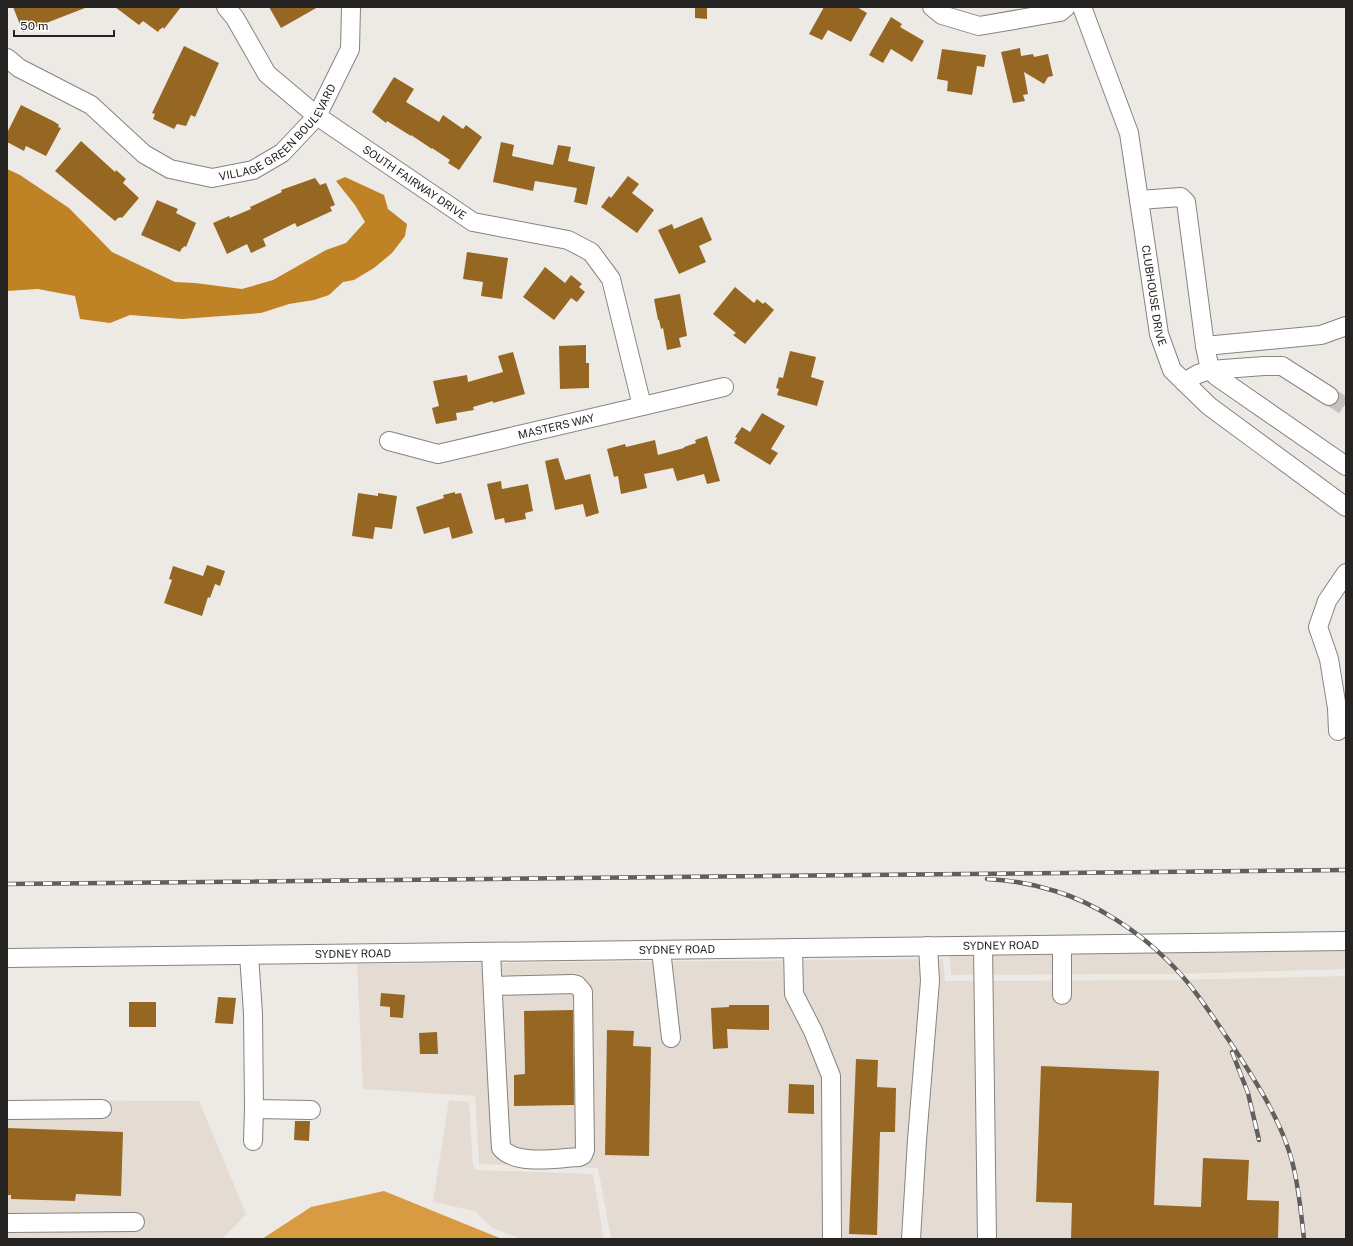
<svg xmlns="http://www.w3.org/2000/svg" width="1353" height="1246" font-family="'Public Sans',sans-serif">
<rect width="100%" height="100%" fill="#edeae6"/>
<!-- built -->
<g fill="#e4dcd2">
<polygon points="1346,949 1346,969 1174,974 951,975 950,958 947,954"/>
<polygon points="943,959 945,981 1173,980 1346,976 1346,1239 611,1239 598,1168 479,1164 475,1096 363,1089 357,964"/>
<polygon points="7,1100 199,1101 246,1214 222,1239 7,1239"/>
<polygon points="449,1100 469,1102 473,1165 476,1170 593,1174 604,1239 520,1239 491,1227 475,1211 433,1202"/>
</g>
<!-- forest -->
<polygon fill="#d99b42" points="384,1191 502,1239 262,1239 311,1207"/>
<!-- water -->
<polygon fill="#bf8224" points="7,169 20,175 69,208 112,252 175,282 195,283 242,289 273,280 326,250 346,243 365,222 355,205 336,181 345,177 384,195 388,209 407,224 405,236 392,253 374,268 354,280 343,282 329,295 314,300 289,304 261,313 182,319 130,315 110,323 80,319 75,296 38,289 7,291"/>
<!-- building -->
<g fill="#956722">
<polygon points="13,7 85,7 85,8 23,32"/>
<polygon points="115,7 181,7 164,29 163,27 161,29 160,29 158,32 143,21 139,25"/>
<polygon points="269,7 318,7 281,28"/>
<polygon points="695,7 707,7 707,19 695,18"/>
<polygon points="824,7 857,7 867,13 851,42 828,30 822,40 809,34"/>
<polygon points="891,17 902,24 900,27 924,41 912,62 891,49 883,63 869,55"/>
<polygon points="184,46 219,63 195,117 191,115 186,126 177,124 174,129 153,119 155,114 152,113"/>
<polygon points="1020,48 1021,56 1033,54 1034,57 1048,54 1053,76 1048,77 1044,84 1024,72 1028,94 1023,95 1025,101 1013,103 1001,52"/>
<polygon points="942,49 986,55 984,67 977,66 972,95 947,91 948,81 937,79"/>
<polygon points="394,77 414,89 406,102 439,122 443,115 463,129 466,125 482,137 459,170 448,163 450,160 432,148 432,149 411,135 411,136 387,121 386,123 372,112"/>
<polygon points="21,105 55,122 59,125 58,127 61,128 46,156 26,146 24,151 7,142 7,133"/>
<polygon points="81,141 115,172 116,170 126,179 123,183 139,198 122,218 120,217 119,218 118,218 115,221 55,171"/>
<polygon points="501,142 514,145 512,156 553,165 558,145 571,147 568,161 595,167 587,205 574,202 577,188 535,181 533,191 493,182"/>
<polygon points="628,176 639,184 632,193 654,210 637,233 601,207 609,196 611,198"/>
<polygon points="315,178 320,185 326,183 335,205 330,207 332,211 297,227 295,223 263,239 266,246 251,253 247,244 227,254 213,223 229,216 230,218 232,217 251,209 250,207 282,192 281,190"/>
<polygon points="157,200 178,209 176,213 196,223 186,247 184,246 183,248 182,248 180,252 141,235"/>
<polygon points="702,217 712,240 699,246 706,262 679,274 658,230 672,224 674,229"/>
<polygon points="467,252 508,258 502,299 481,296 483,282 463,279"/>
<polygon points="545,267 565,283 571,275 582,284 579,287 585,292 577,302 571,298 554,320 523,297"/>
<polygon points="735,287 754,303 757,299 763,304 765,302 774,310 745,344 733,335 736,333 713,314"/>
<polygon points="680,294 687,336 679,338 681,347 667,350 663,328 661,329 659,320 658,320 654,299"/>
<polygon points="586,345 586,363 589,363 589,388 560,389 559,346"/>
<polygon points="790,351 816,357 811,377 824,381 817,406 777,395 779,389 776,388 779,377 783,378"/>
<polygon points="513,352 525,394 493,403 493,401 473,407 474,410 456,413 457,420 436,424 432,408 439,406 433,381 467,375 468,382 503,372 498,356"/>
<polygon points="762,413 785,426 771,449 778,453 770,465 734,443 737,438 735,437 742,427 750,432"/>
<polygon points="707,436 720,481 707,484 704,474 677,481 673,468 644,474 647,488 621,494 618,476 614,477 607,449 625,444 626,447 655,440 658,455 684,448 684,447 696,443 695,440"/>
<polygon points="558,458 565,480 590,474 599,513 586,517 583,504 555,510 545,461"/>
<polygon points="501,481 502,489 528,484 533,511 525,513 526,519 505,523 504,518 495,520 487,484"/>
<polygon points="455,492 455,494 461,493 473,533 452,539 449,527 424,534 416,507 444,498 443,495"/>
<polygon points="358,493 378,496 378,493 397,496 392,529 375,527 373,539 352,536"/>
<polygon points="207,565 225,571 220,586 215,584 210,598 208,597 202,616 164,603 172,580 169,579 173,566 203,576"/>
<polygon points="381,993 405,995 403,1018 390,1017 390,1007 380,1006"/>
<polygon points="218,997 236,998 233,1024 215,1023"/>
<rect x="129" y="1002" width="27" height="25"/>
<polygon points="729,1005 769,1005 769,1030 727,1029 728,1048 713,1049 711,1008 729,1007"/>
<polygon points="573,1010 574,1105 514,1106 514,1075 525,1074 524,1011"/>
<polygon points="607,1030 634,1031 633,1046 651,1047 649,1156 605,1155"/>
<polygon points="437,1032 438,1054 420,1054 419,1033"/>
<polygon points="856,1059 878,1060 877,1087 896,1088 895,1132 880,1132 877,1235 849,1234"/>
<polygon points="1041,1066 1159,1071 1154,1205 1201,1207 1203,1158 1249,1160 1247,1200 1279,1201 1278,1239 1071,1239 1072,1203 1036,1202"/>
<polygon points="789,1084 814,1085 814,1114 788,1113"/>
<polygon points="295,1121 310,1121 309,1141 294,1140"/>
<polygon points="7,1128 123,1132 121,1196 76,1194 75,1201 11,1199 11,1195 7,1195"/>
</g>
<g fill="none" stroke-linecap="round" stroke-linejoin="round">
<!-- minor-tunnel -->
<polyline stroke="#c5c2bf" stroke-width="18" stroke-dasharray="18 9" stroke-linecap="butt" points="1329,396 1346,407"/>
<defs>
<g id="minor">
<path id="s1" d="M226 7 235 18 267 74 317 116 473 222 568 240 591 252 611 279 642 406"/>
<polyline points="932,7 942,15 979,26 1060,12 1066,7"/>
<path id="s2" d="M1082 7 1129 133 1159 334 1172 370 1209 406 1346 507"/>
<path id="s3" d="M7 58 19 68 91 105 144 154 170 169 212 178 253 170 282 153 317 116 350 49 351 7"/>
<polyline points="1139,200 1181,197 1186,202 1205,346 1210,370 1216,376 1346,466"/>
<polyline points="1205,346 1321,335 1346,326"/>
<polyline points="1184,382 1198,374 1210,370 1264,366 1282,366 1329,396"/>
<path id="s4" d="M389 441 438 454 724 387"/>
<polyline points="1338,731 1337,708 1329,659 1318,627 1327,601 1346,573"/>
<polyline points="983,946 987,1239"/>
<polyline points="793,948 794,994 813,1031 831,1076 832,1239"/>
<polyline points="661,950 671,1038"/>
<path d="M491 952C494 1017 497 1083 501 1148 516 1166 558 1158 579 1157L583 1155 585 1150 583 992 577 985 573 984 493 986"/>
<polyline points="249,955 253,1013 254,1109 311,1110"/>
<path id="s5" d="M7 958 1346 941"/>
<polyline points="1062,995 1062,945"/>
<polyline points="7,1110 102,1109"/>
<polyline points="253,1141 254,1109"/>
<polyline points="7,1223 135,1222"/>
<polyline points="911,1239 917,1140 930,981 928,946"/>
</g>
</defs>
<!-- minor casing -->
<use href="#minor" stroke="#868380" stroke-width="20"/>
<!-- minor -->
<use href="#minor" stroke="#fff" stroke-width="18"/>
<defs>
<g id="rail">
<path d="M987 879C1009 880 1033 884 1055 891 1095 903 1138 931 1167 960 1191 983 1209 1011 1228 1039 1253 1077 1280 1117 1292 1161 1299 1187 1301 1213 1304 1239"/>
<polyline points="7,884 1346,870"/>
<polyline points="1232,1052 1248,1093 1259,1140"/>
</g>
</defs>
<!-- rail casing -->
<use href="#rail" stroke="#605f5d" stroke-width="4.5"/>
<!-- rail -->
<use href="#rail" stroke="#fff" stroke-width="3" stroke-dasharray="9" stroke-linecap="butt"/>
</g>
<g text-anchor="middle" stroke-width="3" stroke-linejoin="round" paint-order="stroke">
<!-- street labels -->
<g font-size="11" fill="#252423" stroke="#fff">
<text dy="4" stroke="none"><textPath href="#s3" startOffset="326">VILLAGE GREEN BOULEVARD</textPath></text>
<text dy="4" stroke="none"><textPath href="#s1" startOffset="262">SOUTH FAIRWAY DRIVE</textPath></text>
<text dy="4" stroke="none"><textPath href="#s2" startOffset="299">CLUBHOUSE DRIVE</textPath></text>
<text dy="4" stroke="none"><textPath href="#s4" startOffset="172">MASTERS WAY</textPath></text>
<text dy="4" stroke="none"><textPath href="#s5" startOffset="994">SYDNEY ROAD</textPath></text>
<text dy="4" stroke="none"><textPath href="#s5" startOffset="670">SYDNEY ROAD</textPath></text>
<text dy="4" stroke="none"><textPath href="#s5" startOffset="346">SYDNEY ROAD</textPath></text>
</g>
</g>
<!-- border -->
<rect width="1353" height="1246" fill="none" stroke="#252423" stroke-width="16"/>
<!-- scale -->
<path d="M14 30v6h100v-6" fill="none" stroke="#252423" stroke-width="2"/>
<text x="20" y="30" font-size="12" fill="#252423" stroke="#ffffff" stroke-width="3" paint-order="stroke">50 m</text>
</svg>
